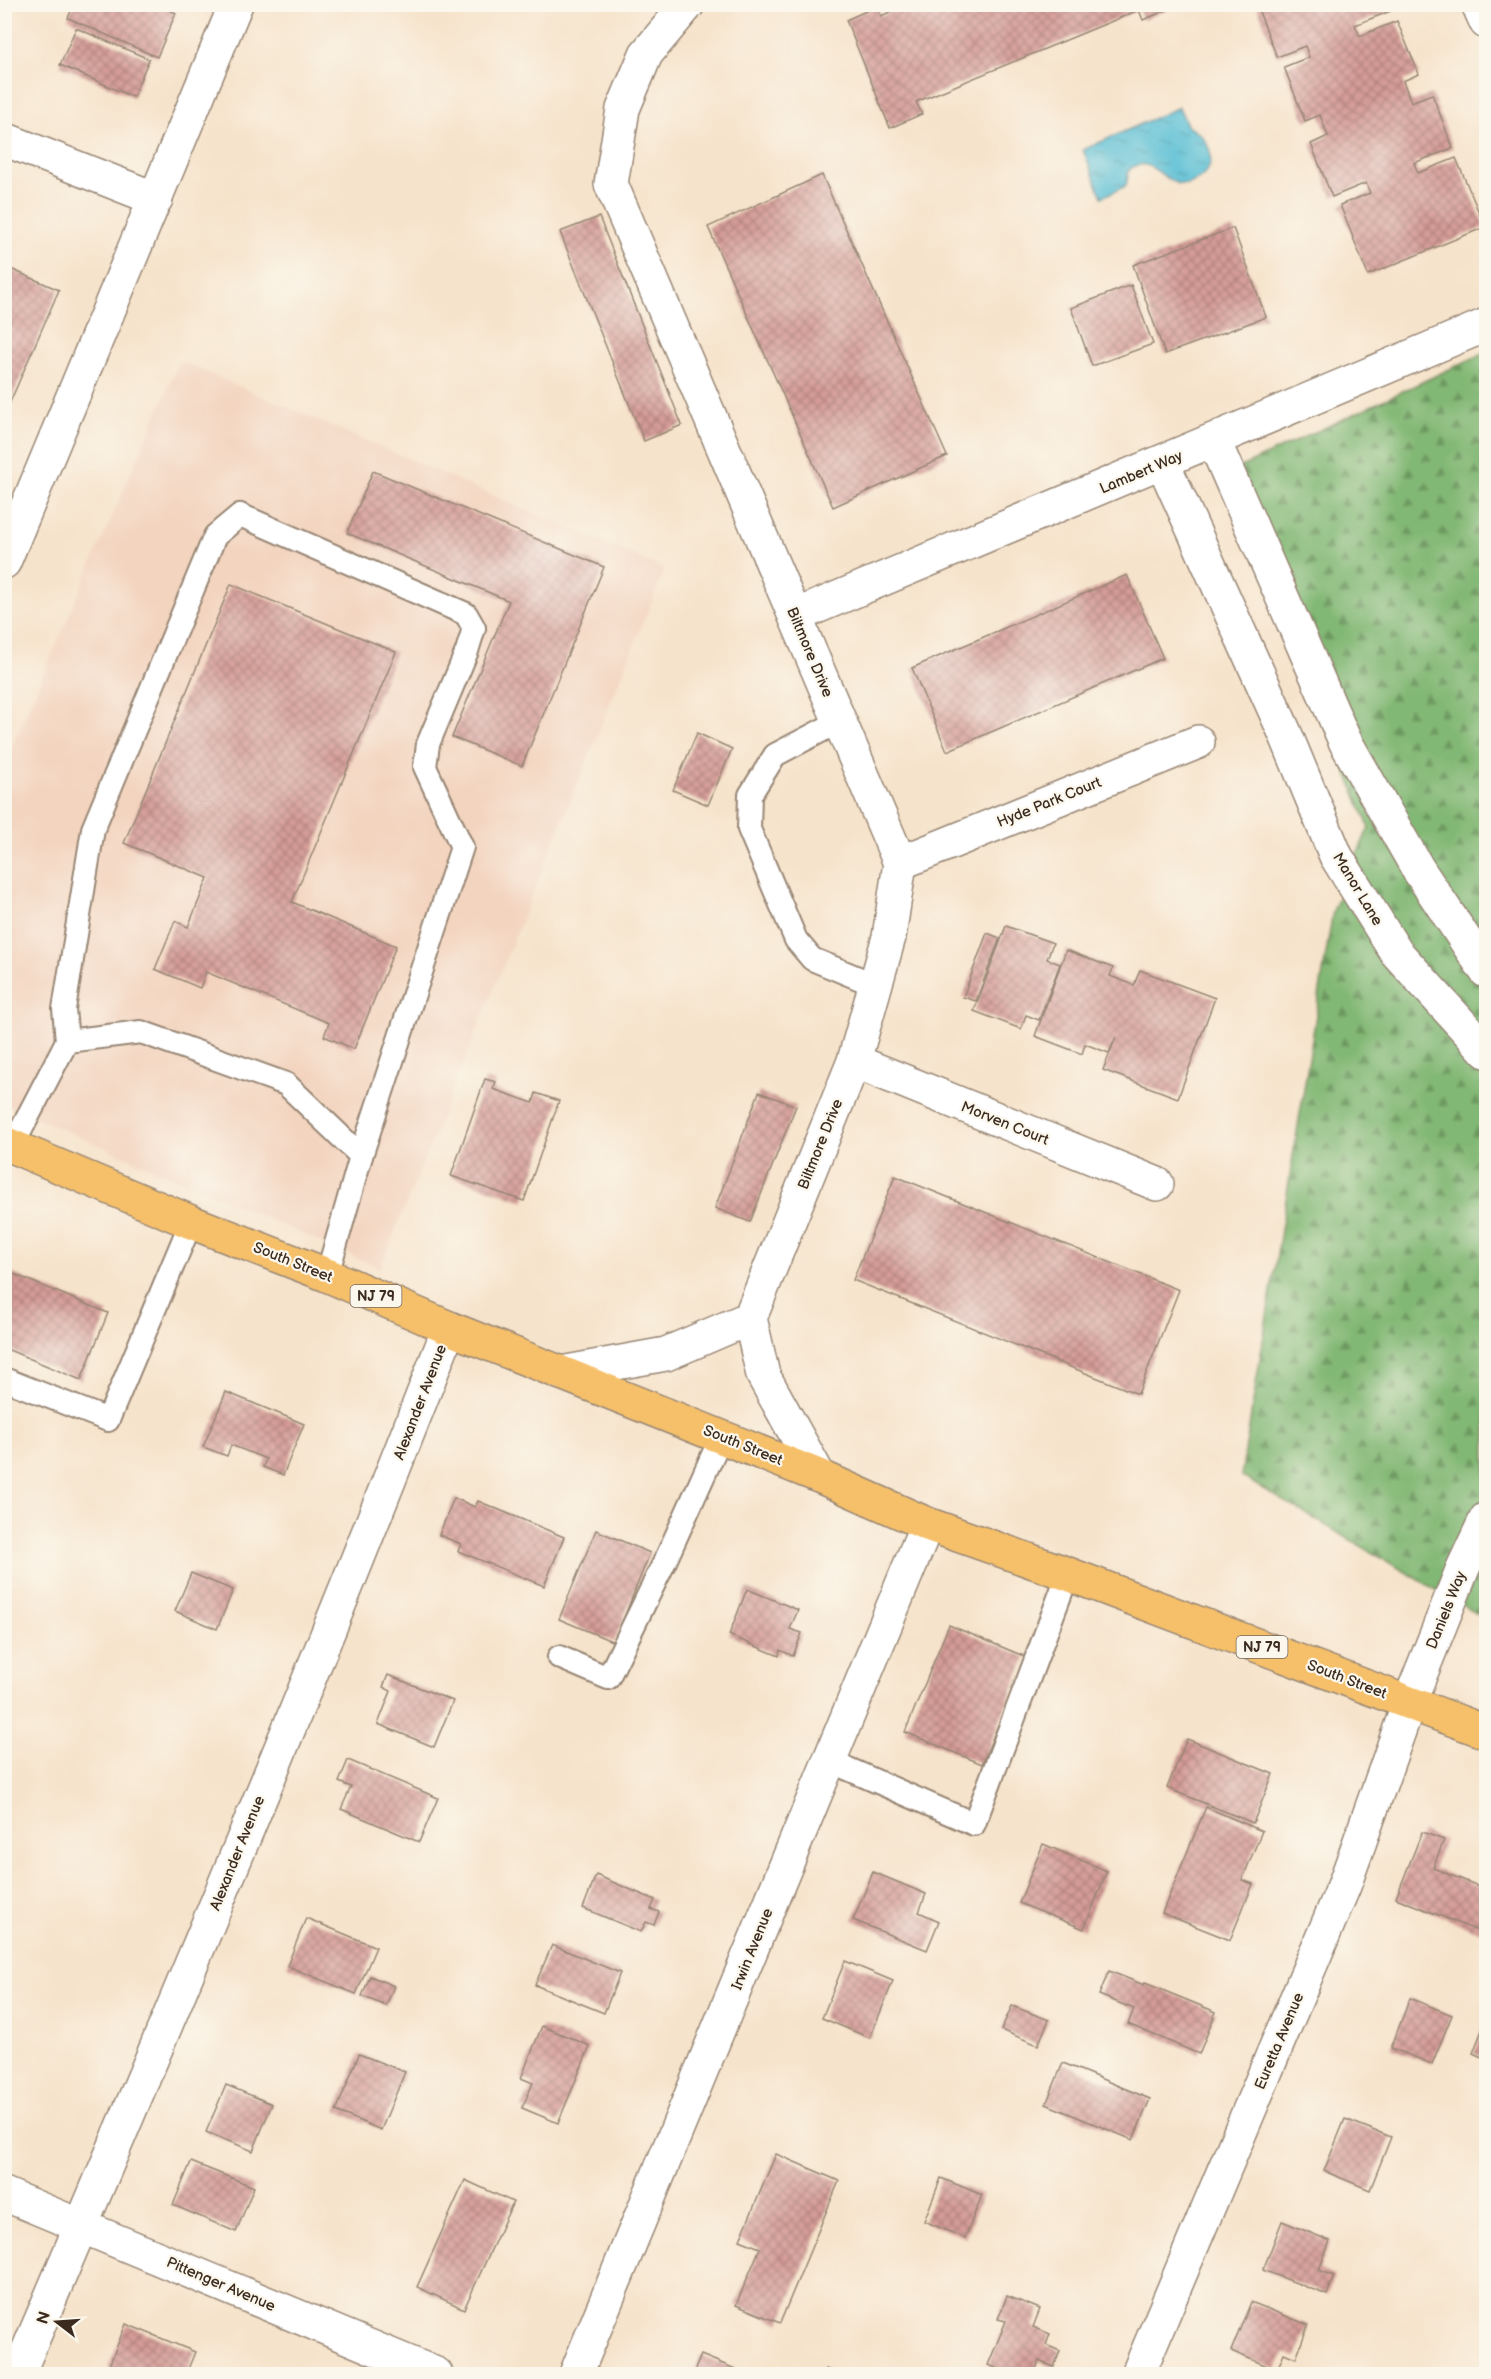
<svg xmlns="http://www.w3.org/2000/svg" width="1491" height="2379" font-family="'Balsamiq Sans',sans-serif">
<defs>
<pattern id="forest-firs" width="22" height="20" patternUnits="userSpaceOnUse" patternTransform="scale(1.5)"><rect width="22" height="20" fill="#82b874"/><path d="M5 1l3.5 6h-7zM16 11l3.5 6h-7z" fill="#6c965f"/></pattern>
<pattern id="water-ripples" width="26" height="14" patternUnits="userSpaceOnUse" patternTransform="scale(1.5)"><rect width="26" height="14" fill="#57bed4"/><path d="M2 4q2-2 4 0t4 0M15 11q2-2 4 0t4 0" fill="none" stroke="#499bab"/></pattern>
<pattern id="building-cross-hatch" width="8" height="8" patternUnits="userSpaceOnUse" patternTransform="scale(1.5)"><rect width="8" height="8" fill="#d59c97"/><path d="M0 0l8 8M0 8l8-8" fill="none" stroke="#ae7f7b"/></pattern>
</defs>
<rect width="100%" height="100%" fill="#fbf7ec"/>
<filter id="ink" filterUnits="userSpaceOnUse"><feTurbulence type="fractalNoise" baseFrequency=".0167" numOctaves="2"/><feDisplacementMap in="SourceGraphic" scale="12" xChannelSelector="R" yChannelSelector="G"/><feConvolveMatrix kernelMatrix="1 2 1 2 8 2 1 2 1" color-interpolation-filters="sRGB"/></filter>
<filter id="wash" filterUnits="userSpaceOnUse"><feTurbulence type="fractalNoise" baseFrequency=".008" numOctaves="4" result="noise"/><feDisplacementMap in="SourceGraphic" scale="24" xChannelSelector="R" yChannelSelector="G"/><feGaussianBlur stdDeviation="1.35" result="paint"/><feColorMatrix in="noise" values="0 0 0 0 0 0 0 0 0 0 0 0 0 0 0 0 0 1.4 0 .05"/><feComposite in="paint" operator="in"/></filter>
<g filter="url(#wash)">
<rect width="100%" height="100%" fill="#f6e3cb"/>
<!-- built -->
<polygon fill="#f3d4bf" points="180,361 665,569 380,1268 5,1104 5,762"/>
<!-- forest -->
<polygon fill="url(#forest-firs)" stroke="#5e7149" stroke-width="1.5" points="1486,352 1486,1619 1241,1476 1333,911 1369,827 1224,475"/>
<!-- water -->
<path fill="url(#water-ripples)" stroke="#497479" stroke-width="1.5" d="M1179 107 1188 127C1214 138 1221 172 1191 183 1165 192 1153 150 1129 170L1126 186 1102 197 1083 150Z"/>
<g id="blocks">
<!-- building -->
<g fill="url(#building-cross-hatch)">
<polygon points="74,4 166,4 165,8 176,13 157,57 68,18"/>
<polygon points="908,4 1171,4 1172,8 1143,20 1139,10 916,102 922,114 890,128 846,20 877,6 881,16"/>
<polygon points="1256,4 1391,4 1393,10 1355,25 1360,36 1397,21 1419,74 1403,81 1411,102 1432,94 1453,148 1414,163 1418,173 1456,158 1485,227 1368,275 1340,205 1370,193 1366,183 1332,197 1311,144 1328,136 1320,115 1305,121 1284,67 1309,57 1305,46 1277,57"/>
<polygon points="76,28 149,59 133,97 60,65"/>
<polygon points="822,175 947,456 833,507 708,227"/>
<polygon points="599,217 682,425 644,441 560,232"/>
<polygon points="1233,228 1266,317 1165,354 1133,265"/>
<polygon points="4,266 59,290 4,416"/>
<polygon points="1131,285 1153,344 1092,366 1071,308"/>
<polygon points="373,471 604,567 522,766 452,737 509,601 347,533"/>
<polygon points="1127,575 1163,658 947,751 912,668"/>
<polygon points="231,584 396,652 292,902 396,946 354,1049 324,1036 329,1023 206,972 200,988 155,969 175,921 188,927 208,878 124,843"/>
<polygon points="697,733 732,749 708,805 673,790"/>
<polygon points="1006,926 1053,943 1047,959 1060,964 1039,1020 1026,1015 1021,1029 974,1011"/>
<polygon points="987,933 1000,938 976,1001 963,997"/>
<polygon points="1066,950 1113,968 1110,976 1134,985 1140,970 1215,998 1178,1098 1103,1070 1116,1037 1109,1053 1085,1044 1082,1054 1035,1036"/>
<polygon points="485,1079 496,1082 493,1089 533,1103 536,1093 559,1101 524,1201 451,1176"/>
<polygon points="759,1092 796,1106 750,1222 715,1208"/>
<polygon points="895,1176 1179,1290 1138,1394 853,1280"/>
<polygon points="4,1270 108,1313 81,1380 4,1348"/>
<polygon points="226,1392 304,1424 283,1475 263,1467 266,1459 231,1445 227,1456 203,1447"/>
<polygon points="454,1498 475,1507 478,1501 564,1537 544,1586 458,1551 461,1544 439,1535"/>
<polygon points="596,1530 650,1553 614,1642 559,1619"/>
<polygon points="191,1573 233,1590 217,1629 175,1611"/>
<polygon points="747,1589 798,1610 790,1629 802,1633 793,1656 780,1650 779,1656 729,1635"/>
<polygon points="949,1625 1026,1657 982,1764 905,1732"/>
<polygon points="388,1675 453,1701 434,1747 378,1724 391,1691 383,1687"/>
<polygon points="1187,1739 1273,1774 1253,1823 1167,1788"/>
<polygon points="348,1760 438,1798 419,1842 341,1809 351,1787 339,1782"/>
<polygon points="1206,1807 1262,1831 1242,1880 1253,1884 1230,1940 1162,1913"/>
<polygon points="1422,1832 1444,1840 1433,1868 1486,1889 1486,1923 1483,1933 1396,1898"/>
<polygon points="1043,1844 1107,1871 1084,1929 1019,1903"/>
<polygon points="873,1872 926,1894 919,1912 939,1921 927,1950 853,1920"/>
<polygon points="596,1875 655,1900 651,1909 659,1912 654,1925 646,1922 641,1932 583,1908"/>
<polygon points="306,1918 376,1947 356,1994 287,1966"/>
<polygon points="552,1945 620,1973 604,2013 535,1985"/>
<polygon points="845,1961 893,1981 870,2038 822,2018"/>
<polygon points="1109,1971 1144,1985 1145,1983 1216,2012 1199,2054 1128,2024 1134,2009 1099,1995"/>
<polygon points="370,1976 394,1986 386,2006 362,1996"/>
<polygon points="1410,1998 1452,2015 1432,2064 1391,2048"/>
<polygon points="1012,2006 1049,2020 1038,2045 1001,2030"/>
<polygon points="1486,2020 1486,2059 1473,2053"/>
<polygon points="542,2026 590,2046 558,2123 522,2108 533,2083 521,2078"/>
<polygon points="359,2054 405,2072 381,2130 336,2111"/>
<polygon points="1063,2063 1150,2099 1133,2140 1046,2104"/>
<polygon points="226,2085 272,2104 253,2151 206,2132"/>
<polygon points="1345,2119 1391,2137 1370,2190 1324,2171"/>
<polygon points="776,2154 839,2181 780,2323 736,2305 760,2248 740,2240"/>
<polygon points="191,2162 254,2187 236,2232 173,2205"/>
<polygon points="941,2178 982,2195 965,2238 924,2221"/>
<polygon points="465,2180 513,2202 464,2309 417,2287"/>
<polygon points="1282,2221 1330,2241 1319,2270 1334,2276 1327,2295 1263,2270"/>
<polygon points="1007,2296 1040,2309 1033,2327 1050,2334 1046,2345 1060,2351 1054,2367 1039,2361 1034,2374 1013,2374 988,2365 1006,2321 998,2319"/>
<polygon points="1251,2302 1308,2325 1296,2358 1284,2353 1277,2370 1231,2351"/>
<polygon points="126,2324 195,2352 186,2374 125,2374 108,2368"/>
<polygon points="701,2355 723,2364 748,2374 693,2374"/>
<polygon points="826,2369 840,2374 824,2374"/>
</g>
</g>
</g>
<g filter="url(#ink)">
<use href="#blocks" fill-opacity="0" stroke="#988674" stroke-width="1.5"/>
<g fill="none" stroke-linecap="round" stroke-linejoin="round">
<defs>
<g id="service">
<polyline points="840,721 775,755 750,795 749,829 796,940 812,959 875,985"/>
<polyline points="67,1041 64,1009 93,829 215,536 240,515 466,614 474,628 467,651 428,744 425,767 462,847 361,1156"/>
<polyline points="12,1147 67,1041 141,1032 286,1084 361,1156 327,1275"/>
<polyline points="4,1379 108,1420 191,1222"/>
<polyline points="559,1657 608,1678 666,1559 721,1437"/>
<polyline points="830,1761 974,1824 1068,1574"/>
</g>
<g id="minor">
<polyline points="688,4 646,54 623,109 611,184 900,863 889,937 854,1061 750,1318 763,1375 819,1476"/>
<polyline points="1478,4 1486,22"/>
<polyline points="4,139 156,199"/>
<polyline points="1214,441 1345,741 1418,869 1486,971"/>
<polyline points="1163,463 1285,733 1336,856 1396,952 1486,1051"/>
<polyline points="4,562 236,4"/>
<polyline points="795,616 1486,325"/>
<polyline points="900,863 1198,742"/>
<polyline points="854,1061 1157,1184"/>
<polyline points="561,1373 666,1354 750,1318"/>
<polyline points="4,2194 436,2374"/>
<path d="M18 2374C166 2027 312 1680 449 1328"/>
<polyline points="576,2374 927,1524"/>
<polyline points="1138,2374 1344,1886 1409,1703 1463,1568 1486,1519"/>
</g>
<polyline id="primary" points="4,1143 191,1222 327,1275 449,1328 819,1476 927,1524 1068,1574 1486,1732"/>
</defs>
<!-- service casing -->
<use href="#service" stroke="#988674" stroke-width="26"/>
<!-- minor casing -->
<use href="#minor" stroke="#988674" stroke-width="36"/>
<!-- primary casing -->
<use href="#primary" stroke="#988674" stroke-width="36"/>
<!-- service -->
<use href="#service" stroke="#fff" stroke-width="22"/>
<!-- minor -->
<use href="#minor" stroke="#fff" stroke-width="33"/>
<!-- primary -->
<use href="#primary" stroke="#f6c06b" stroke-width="33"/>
</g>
</g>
<g text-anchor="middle" stroke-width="4.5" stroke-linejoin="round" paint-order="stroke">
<!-- shield labels -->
<g fill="#fbf7ec" stroke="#75685c" stroke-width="1.5">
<rect x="350.5" y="1285" width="51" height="22" rx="4.5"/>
<rect x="1236.5" y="1636" width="51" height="22" rx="4.5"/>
</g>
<g font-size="14" font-weight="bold" fill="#3b2a1e">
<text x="376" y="1301">NJ 79</text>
<text x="1262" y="1652">NJ 79</text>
</g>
<!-- street labels -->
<g font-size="15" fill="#3b2a1e" stroke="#fbf7ec">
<text transform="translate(1141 472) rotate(-23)" y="5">Lambert Way</text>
<text transform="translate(810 652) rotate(67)" y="5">Biltmore Drive</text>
<text transform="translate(1049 802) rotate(-22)" y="5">Hyde Park Court</text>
<text transform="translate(1358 889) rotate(59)" y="5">Manor Lane</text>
<text transform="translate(1005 1123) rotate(22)" y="5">Morven Court</text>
<text transform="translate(820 1144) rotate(-68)" y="5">Biltmore Drive</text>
<text transform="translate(293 1262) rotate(22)" y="5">South Street</text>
<text transform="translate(420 1402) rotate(-69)" y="5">Alexander Avenue</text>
<text transform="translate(743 1445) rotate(22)" y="5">South Street</text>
<text transform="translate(1446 1610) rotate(-68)" y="5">Daniels Way</text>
<text transform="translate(1347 1679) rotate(21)" y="5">South Street</text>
<text transform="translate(237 1853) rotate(-68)" y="5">Alexander Avenue</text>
<text transform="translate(752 1949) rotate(-68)" y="5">Irwin Avenue</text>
<text transform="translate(1279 2041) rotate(-67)" y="5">Euretta Avenue</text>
<text transform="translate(221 2284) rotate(23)" y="5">Pittenger Avenue</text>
</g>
</g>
<!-- margin -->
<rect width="1491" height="2379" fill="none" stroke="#fbf7ec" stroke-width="24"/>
<!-- north arrow -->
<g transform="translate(57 2322) rotate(287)" stroke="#fbf7ec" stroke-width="4.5" paint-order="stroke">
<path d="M0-4.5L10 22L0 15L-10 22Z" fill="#3b2a1e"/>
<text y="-9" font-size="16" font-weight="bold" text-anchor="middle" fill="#3b2a1e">N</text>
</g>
</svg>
